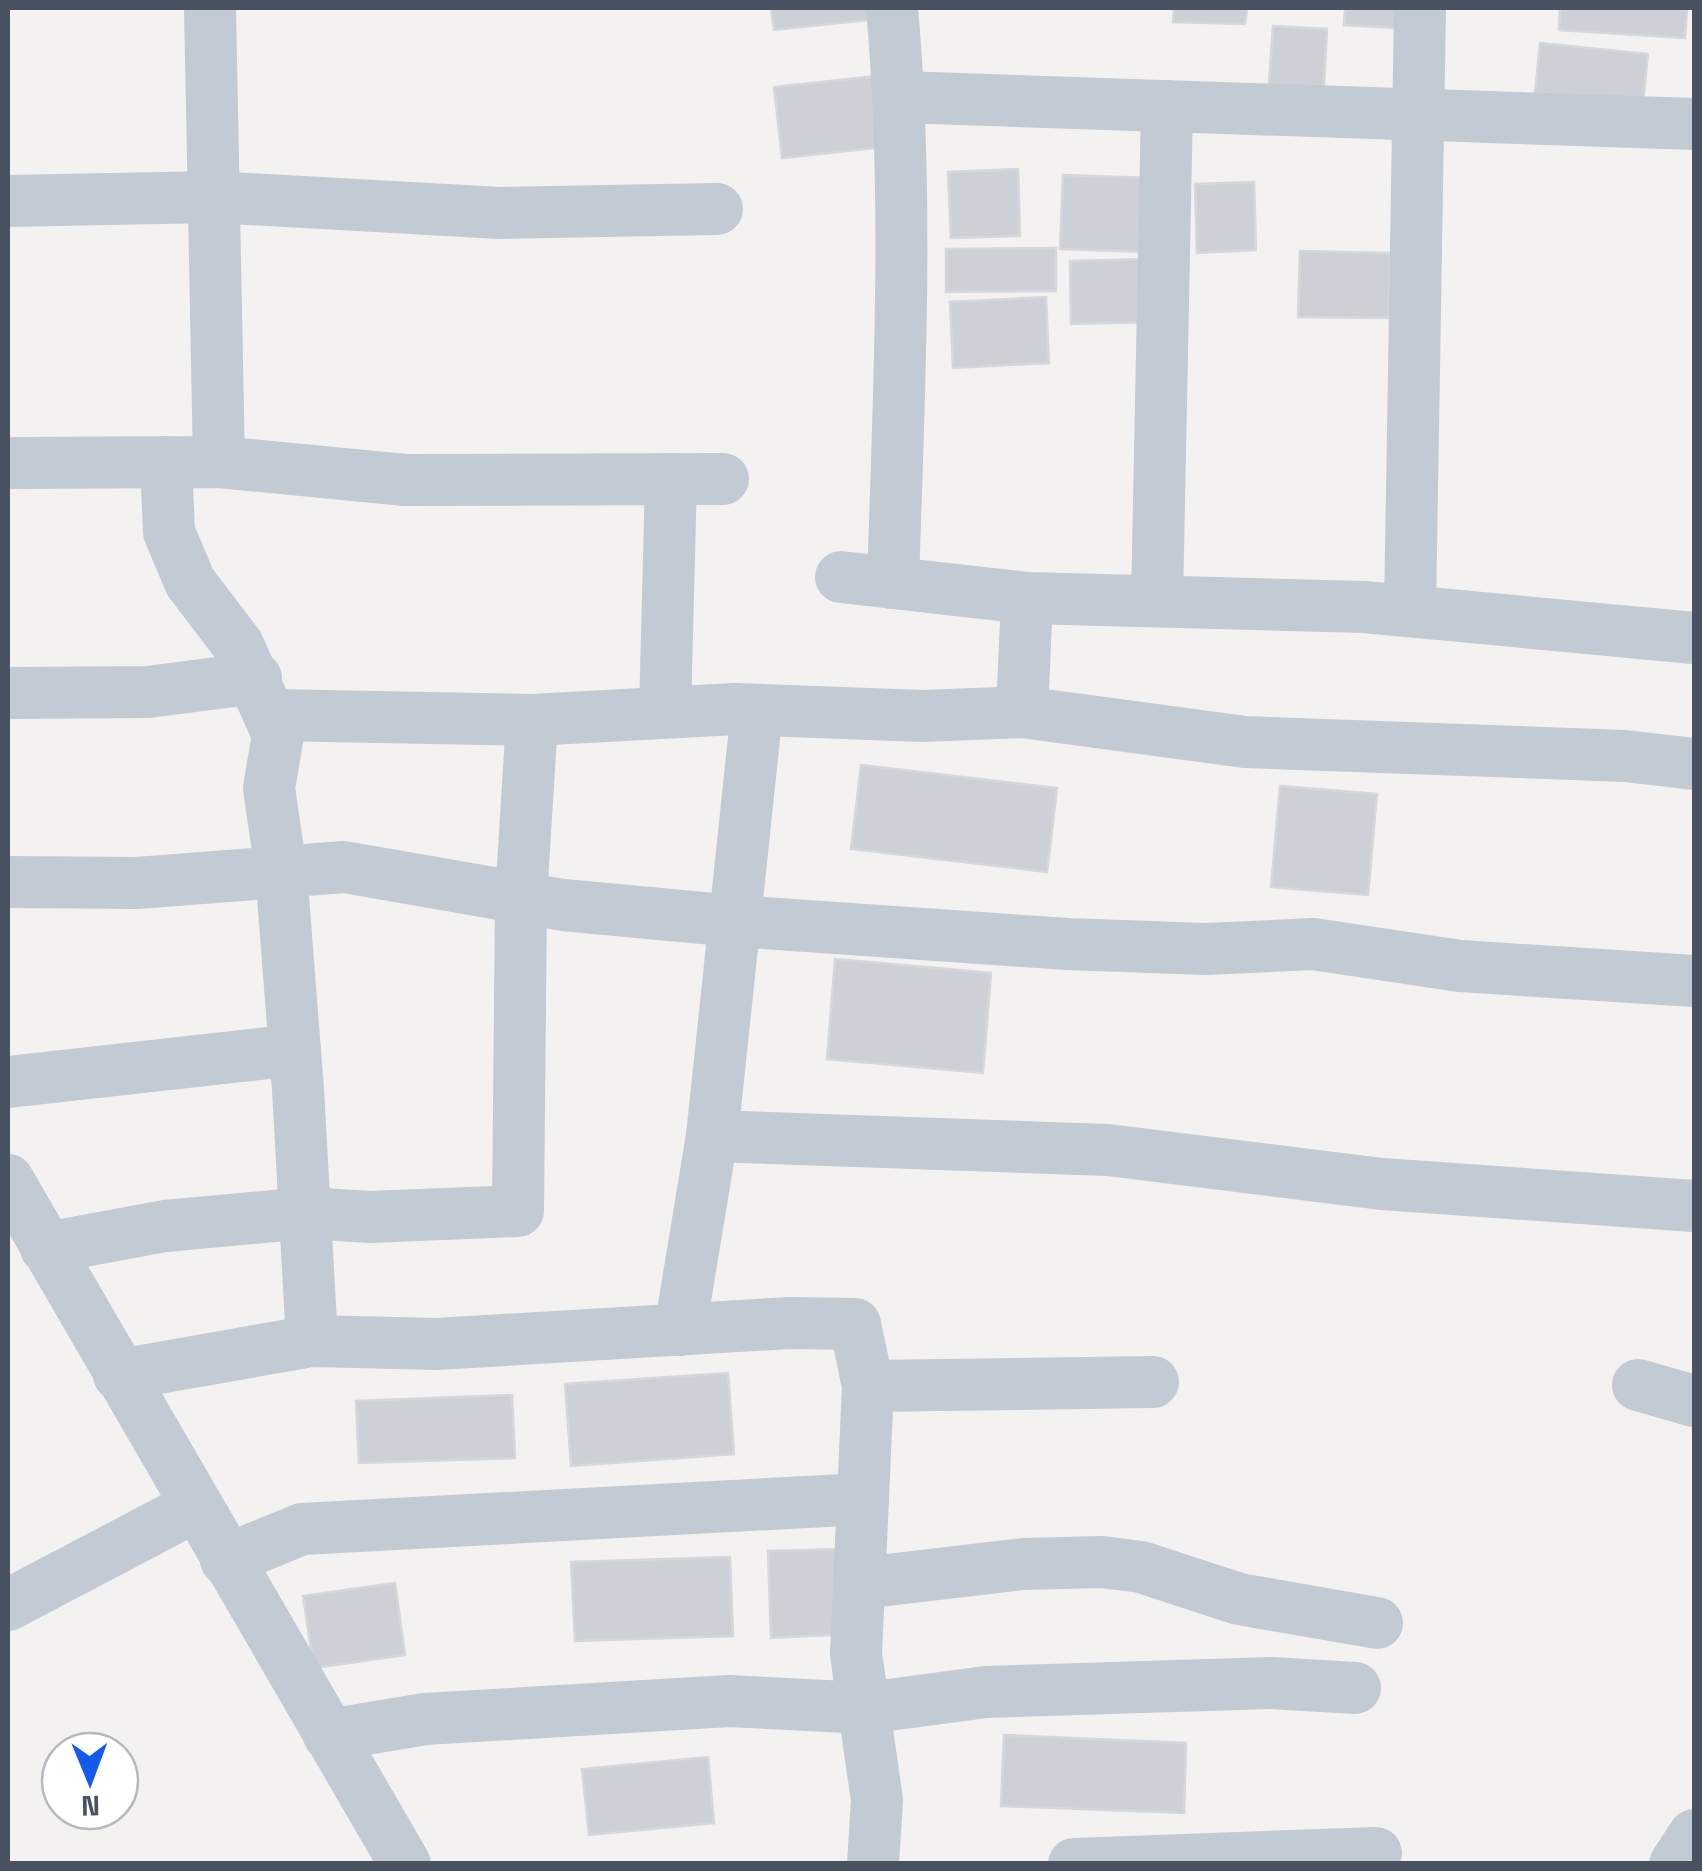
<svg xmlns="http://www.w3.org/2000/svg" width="1702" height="1871" font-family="'Space Grotesk',sans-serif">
<rect width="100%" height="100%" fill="#f4f2f1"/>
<!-- building -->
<g fill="#cdd0d7" stroke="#d5d7dd" stroke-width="2.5">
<polygon points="771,8 876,8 878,19 774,30"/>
<polygon points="1174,8 1247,8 1245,24 1173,22"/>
<polygon points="1345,8 1398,8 1397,28 1344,25"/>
<polygon points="1560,8 1687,8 1685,38 1559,30"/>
<polygon points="1273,26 1327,29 1323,102 1268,98"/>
<polygon points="1540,43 1648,54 1642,113 1534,103"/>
<polygon points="877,76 884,147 782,158 774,87"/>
<polygon points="1018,169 1020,236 951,238 948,172"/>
<polygon points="1063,175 1150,178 1147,252 1060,249"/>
<polygon points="1254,182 1256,250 1197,253 1195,184"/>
<polygon points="1056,248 1056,291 946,292 946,249"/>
<polygon points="1300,251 1390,253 1389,318 1298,317"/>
<polygon points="1146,259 1147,322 1071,324 1070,261"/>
<polygon points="1046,297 1049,363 953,368 950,302"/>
<polygon points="861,765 1057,788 1047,872 851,849"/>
<polygon points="1280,786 1377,794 1368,895 1271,887"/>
<polygon points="835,959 991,973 983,1073 827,1059"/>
<polygon points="728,1373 734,1454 571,1466 565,1384"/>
<polygon points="512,1395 515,1458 359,1463 356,1401"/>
<polygon points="846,1549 849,1634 771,1638 768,1551"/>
<polygon points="730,1557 733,1636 575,1641 571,1562"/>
<polygon points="395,1583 405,1655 314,1668 303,1596"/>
<polygon points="1004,1735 1186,1743 1184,1813 1001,1806"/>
<polygon points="708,1757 714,1823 589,1835 582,1769"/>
</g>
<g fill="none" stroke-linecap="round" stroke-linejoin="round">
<!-- minor -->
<g stroke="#c2cad3" stroke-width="52">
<polyline points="210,8 219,462"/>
<path d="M892 8C909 198 899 392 893 583"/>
<polyline points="900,97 1694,124"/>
<polyline points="8,201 212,197 500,213 717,209"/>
<polyline points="166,462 169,532 190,582 238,645 278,735 269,788 281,871 298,1090 312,1341"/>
<polyline points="8,463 219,462 405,480 723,479"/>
<polyline points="841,577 1027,598 1022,712"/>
<polyline points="1027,598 1364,607 1694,638"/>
<polyline points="1157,601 1167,106"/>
<polyline points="1410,610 1420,8"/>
<polyline points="8,693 148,692 256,678"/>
<polyline points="665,712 671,479"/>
<polyline points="272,715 532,720 735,709 923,716 1022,712 1245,742 1625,756 1694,764"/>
<polyline points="8,882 137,883 344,867 563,905 735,921 1067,944 1206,949 1313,944 1460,966 1694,981"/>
<polyline points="8,1082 295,1050"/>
<polyline points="712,1136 1108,1150 1382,1184 1694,1206"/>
<polyline points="8,1180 405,1864"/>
<polyline points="46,1248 165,1226 306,1213 370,1217 518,1211 521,898 532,720"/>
<polyline points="680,1330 712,1136 757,710"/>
<polyline points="119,1375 312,1341 437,1344 790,1323 855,1324 868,1386 1153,1382"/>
<polyline points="1638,1385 1694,1401"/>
<polyline points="868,1386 856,1654 877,1800 873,1864"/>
<polyline points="226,1560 302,1529 863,1499"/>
<polyline points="862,1583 1023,1564 1102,1562 1141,1567 1239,1599 1377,1623"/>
<polyline points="8,1605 194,1507"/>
<polyline points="329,1735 425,1719 729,1701 866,1708 986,1692 1271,1683 1355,1688"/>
<polyline points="1074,1864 1376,1853"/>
<polyline points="1675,1864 1694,1835"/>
</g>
</g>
<!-- border -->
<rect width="1702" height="1871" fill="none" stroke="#485260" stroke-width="20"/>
<!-- north arrow -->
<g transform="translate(90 1781) rotate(179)"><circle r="48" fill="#ffffff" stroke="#b6babf" stroke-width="2.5"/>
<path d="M0-8L18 38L0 25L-18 38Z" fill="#145aeb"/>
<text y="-15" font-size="28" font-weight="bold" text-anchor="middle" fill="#485260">N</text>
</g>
</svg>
